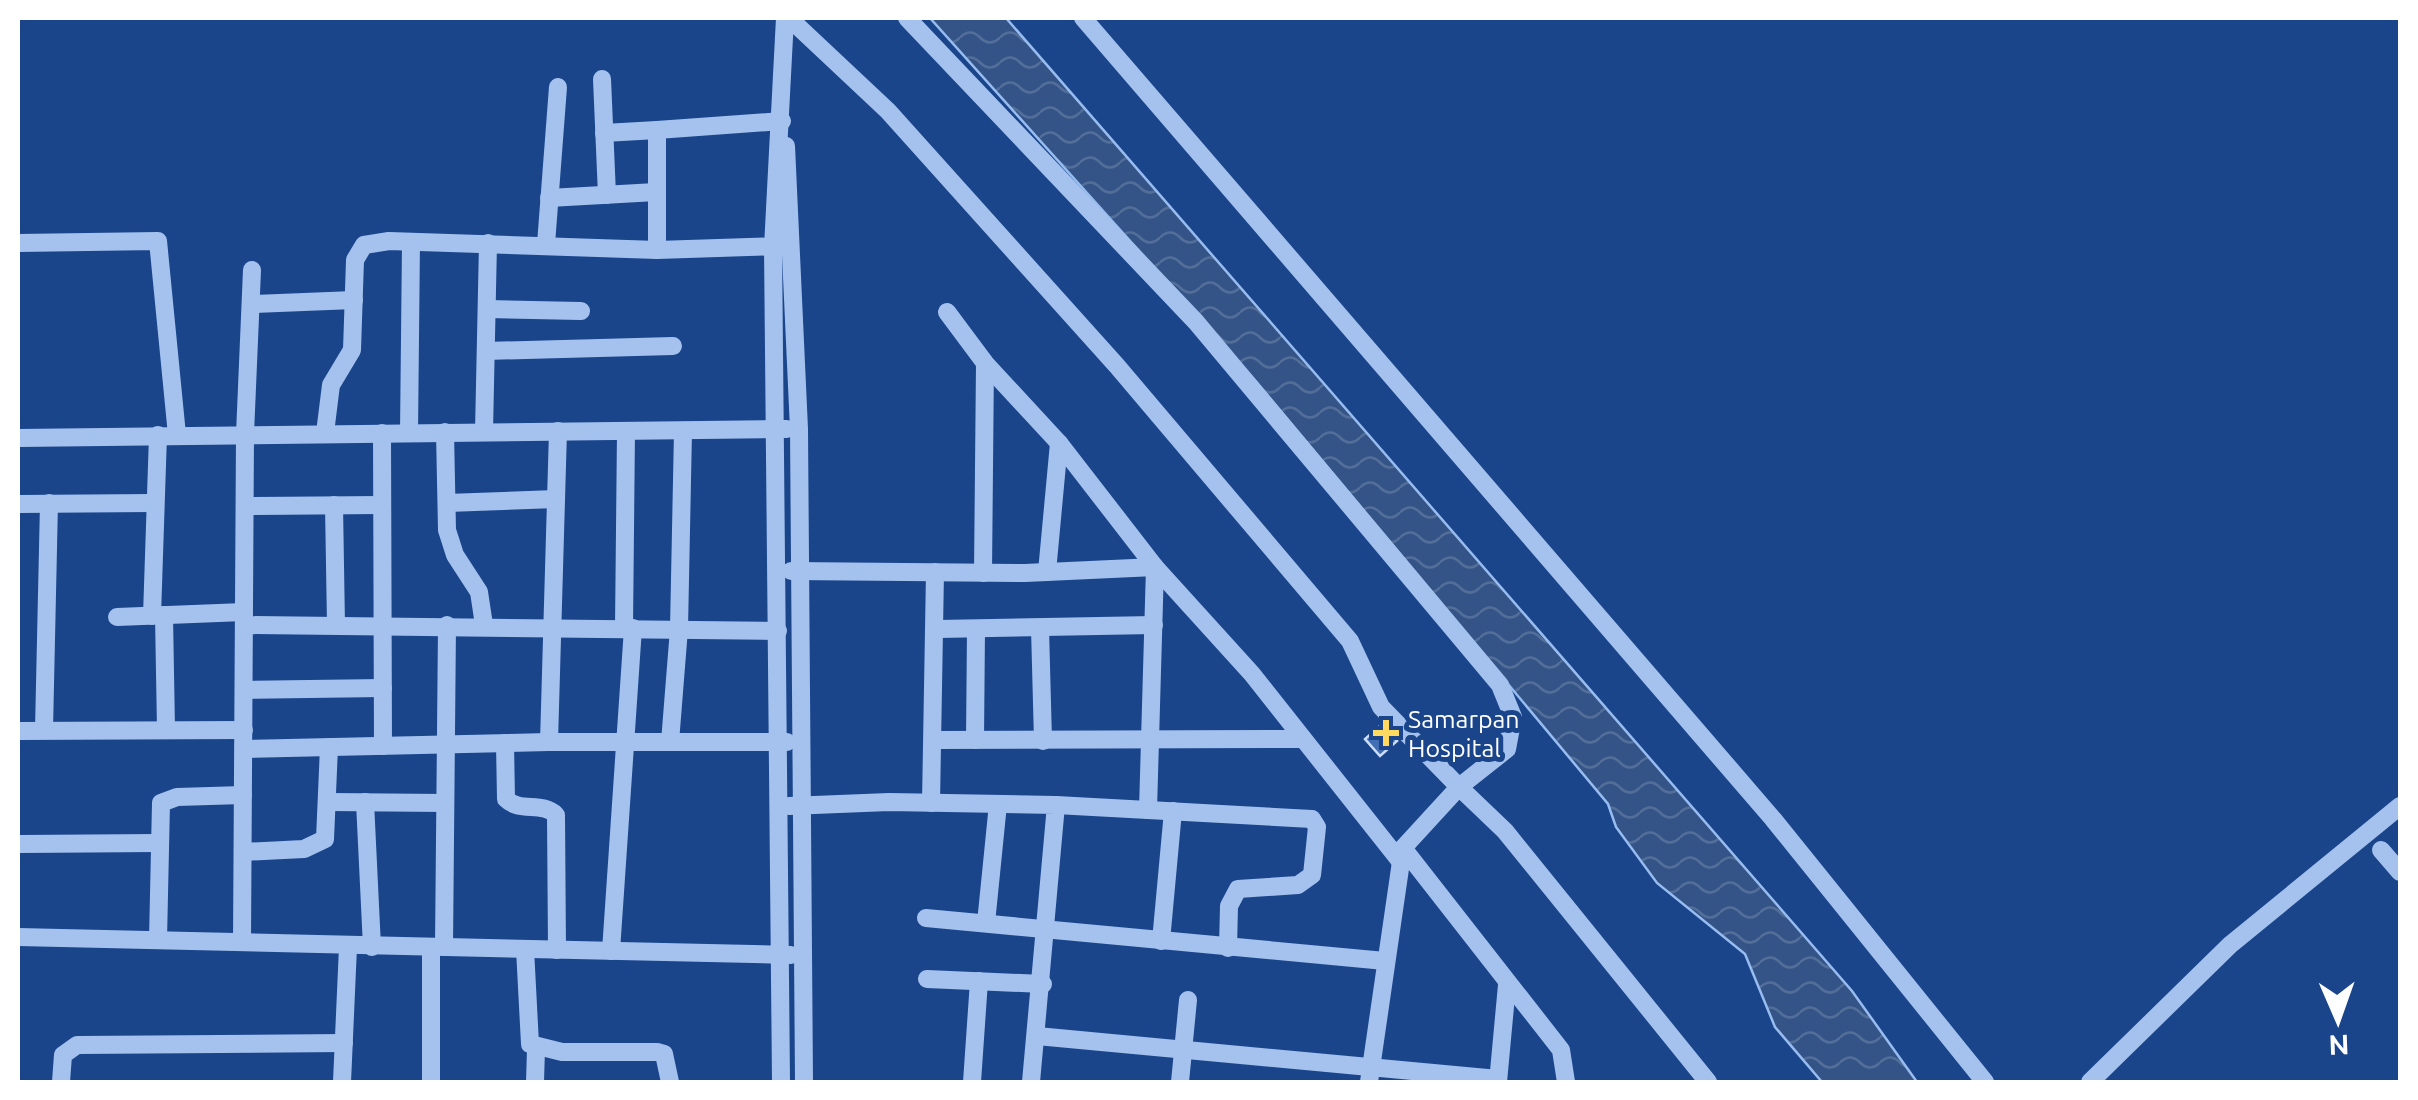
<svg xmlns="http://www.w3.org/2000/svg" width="2418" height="1100" font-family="Ubuntu,sans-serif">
<defs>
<pattern id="water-waves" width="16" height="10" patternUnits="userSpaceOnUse" patternTransform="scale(2.5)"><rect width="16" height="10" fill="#345487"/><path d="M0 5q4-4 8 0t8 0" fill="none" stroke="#526e99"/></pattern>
</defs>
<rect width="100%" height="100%" fill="#1a458b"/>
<!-- water -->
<polygon fill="url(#water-waves)" stroke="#97bcf0" stroke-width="2.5" points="930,18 1006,18 1852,991 1917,1082 1822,1082 1775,1027 1745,954 1657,883 1616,827 1608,804 1253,378"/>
<!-- building -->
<polygon fill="#426fb3" stroke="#caddfa" stroke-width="2.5" points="1381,725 1397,741 1380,756 1365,739"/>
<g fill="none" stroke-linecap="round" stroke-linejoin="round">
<!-- minor -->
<g stroke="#a4c2ed" stroke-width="18">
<polyline points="789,18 888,111 1117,366 1350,641 1381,707 1459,787 1403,848 1369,1082"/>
<polyline points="907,18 1196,322 1500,685 1513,717 1507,749 1459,787 1505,831 1708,1082"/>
<polyline points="1083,18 1773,819 1985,1082"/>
<polyline points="602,79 607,195"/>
<polyline points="604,133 657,130"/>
<polyline points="786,146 799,429 804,1082"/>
<polyline points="549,198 656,192"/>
<polyline points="18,243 158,241 177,435"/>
<polyline points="546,244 558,87"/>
<polyline points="657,250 657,130 782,121"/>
<polyline points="251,304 354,300"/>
<polyline points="487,309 581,311"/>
<polyline points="947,312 985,363 1059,443 1155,567 1252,674 1400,861"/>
<polyline points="486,351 673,346"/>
<polyline points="445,432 447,530 455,555 479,592 484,625"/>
<polyline points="484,432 488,243"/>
<polyline points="325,433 331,385 352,350 355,260 364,245 389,241 657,250 782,246"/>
<polyline points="382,433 383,746"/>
<polyline points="409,433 411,242"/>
<polyline points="18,438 787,429"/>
<polyline points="447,503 556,499"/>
<polyline points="18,504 153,503"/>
<polyline points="334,505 336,625"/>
<polyline points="245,506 382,505"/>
<polyline points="791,571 1025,573 1155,567 1148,810 1056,805"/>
<polyline points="1047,572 1059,443"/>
<polyline points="983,573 985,363"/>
<polyline points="164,615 166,730"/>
<polyline points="152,616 158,435"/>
<polyline points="117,617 244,612"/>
<polyline points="244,625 778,631"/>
<polyline points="624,628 626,431"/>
<polyline points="1040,628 1043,741"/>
<polyline points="938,629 1154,625"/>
<polyline points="244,690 383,688"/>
<polyline points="44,730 49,503"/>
<polyline points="18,731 244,730"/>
<polyline points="934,740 1303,739"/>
<polyline points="975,740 976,629"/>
<polyline points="549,742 558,431"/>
<polyline points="670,742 679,629 683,431"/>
<path d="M505 743 506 799C520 813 542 801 556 815L557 950"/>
<polyline points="244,749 549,742 787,742"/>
<polyline points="329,802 445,803"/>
<polyline points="365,802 372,947"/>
<polyline points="931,803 935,572"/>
<polyline points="789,806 889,802 1056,805 1031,1082"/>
<polyline points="1148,810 1312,819 1317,827 1312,875 1298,885 1238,889 1229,906 1228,948"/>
<polyline points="18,844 158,843"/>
<polyline points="1403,848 1561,1050 1566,1082"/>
<polyline points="2381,850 2400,872"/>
<polyline points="243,852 304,849 325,839 329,747"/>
<polyline points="926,918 1385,961"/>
<polyline points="986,923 998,804"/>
<polyline points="18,937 791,955"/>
<polyline points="158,940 161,803 177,797 243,795"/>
<polyline points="1161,941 1173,811"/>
<polyline points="242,942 245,434 252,270"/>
<polyline points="431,947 431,1082"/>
<polyline points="444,947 447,625"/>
<polyline points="525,949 530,1044 562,1052 657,1052 664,1054 670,1082"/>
<polyline points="611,951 633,628"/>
<polyline points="927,979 1043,984"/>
<polyline points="1037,1036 1498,1079"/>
<polyline points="61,1082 63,1055 77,1045 344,1043"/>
<polyline points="342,1082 348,947"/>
<polyline points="535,1082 536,1049"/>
<polyline points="781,1082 773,247 785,18"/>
<polyline points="972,1082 979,981"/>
<polyline points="1180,1082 1188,1000"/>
<polyline points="1498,1082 1507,985"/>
<polyline points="2090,1082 2230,945 2400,806"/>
</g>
</g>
<!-- markers -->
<path fill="#ffd960" stroke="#1a458b" stroke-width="4" d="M1381 718h10v10h10v10h-10v10h-10v-10h-10v-10h10z"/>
<g text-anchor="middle" stroke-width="10" stroke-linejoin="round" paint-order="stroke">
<!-- poi labels -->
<g font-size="25" fill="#fff" stroke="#1a458b" text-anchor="start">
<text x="1408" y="728">Samarpan<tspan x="1408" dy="29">Hospital</tspan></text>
</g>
</g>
<!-- border -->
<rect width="2418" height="1100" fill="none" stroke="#ffffff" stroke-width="40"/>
<!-- north arrow -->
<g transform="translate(2338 1020) rotate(178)" stroke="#1a458b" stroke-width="8" paint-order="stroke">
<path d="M0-8L18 38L0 25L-18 38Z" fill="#ffffff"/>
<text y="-15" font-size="28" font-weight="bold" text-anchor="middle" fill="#ffffff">N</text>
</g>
</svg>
